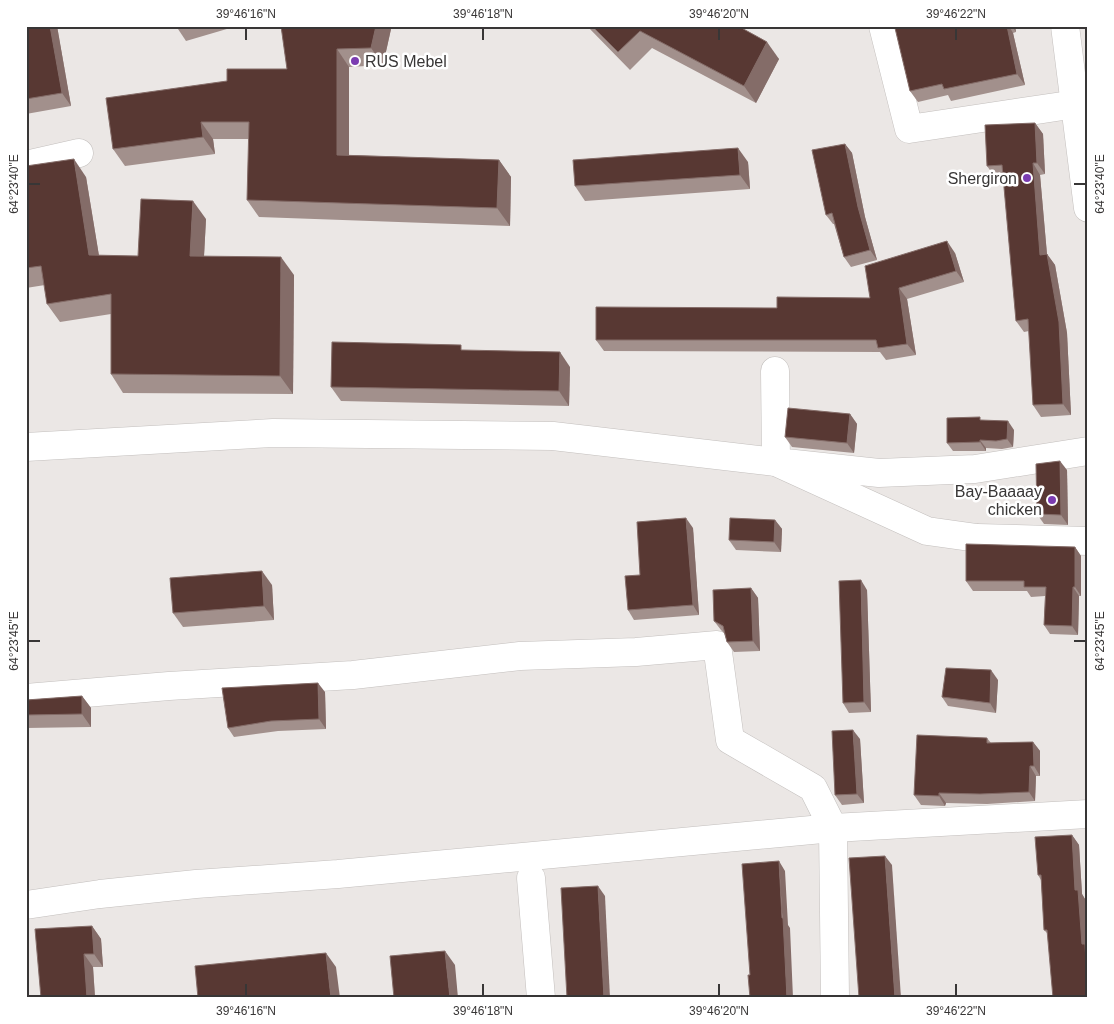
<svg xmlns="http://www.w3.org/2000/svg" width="1114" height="1024" font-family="Helvetica,sans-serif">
<rect width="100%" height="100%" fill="#ebe7e5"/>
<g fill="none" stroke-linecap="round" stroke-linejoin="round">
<defs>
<g id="minor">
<polyline points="883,26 909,129 1076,104"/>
<polyline points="26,165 79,153"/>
<polyline points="775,371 776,462 879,473 975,469 1088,451"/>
<polyline points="26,447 273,433 553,436 776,462 927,531 977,538 1088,541"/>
<polyline points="26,698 169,686 353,675 520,656 636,652 717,645 730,740 813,788 833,828 835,998"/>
<polyline points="531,878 541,998"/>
<polyline points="26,905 100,894 196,884 338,874 833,828 1088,814"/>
</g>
<polyline id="major" points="1065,26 1088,208"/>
</defs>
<!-- minor casing -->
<use href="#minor" stroke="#c3bfbd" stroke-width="29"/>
<!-- major casing -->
<use href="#major" stroke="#c3bfbd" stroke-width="29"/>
<!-- minor -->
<use href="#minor" stroke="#fff" stroke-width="28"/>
<!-- major -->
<use href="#major" stroke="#fff" stroke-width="28"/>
</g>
<!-- wall -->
<g fill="#a2908c">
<polygon points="26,26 57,26 71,106 26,114"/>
<polygon points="176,26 237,26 186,41"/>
<polygon points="281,26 394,26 391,29 383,65 349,67 349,155 499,160 511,177 510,226 259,217 247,200 249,139 213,139 215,154 125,166 113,149 227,81 287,69"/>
<polygon points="587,26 738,26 779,59 756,103 652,48 630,70"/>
<polygon points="905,26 1015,26 1016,32 1013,33 1025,85 951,101 948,95 918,102 910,91"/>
<polygon points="1035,123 1043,134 1045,174 1040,175 1047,254 1055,265 1067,333 1071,415 1041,417 1033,405 1029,331 1024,332 1016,321 1003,177 995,177 987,166"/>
<polygon points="845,144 852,153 865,217 877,260 851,267 844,257 834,224 833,224 826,215"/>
<polygon points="748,162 750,189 585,201 575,186"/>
<polygon points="26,166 86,177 99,256 138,256 206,219 204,257 294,275 293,394 123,393 111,374 111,314 60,322 47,304 45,285 26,288"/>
<polygon points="955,253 964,282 907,299 916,355 886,360 880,352 604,351 596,340 777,308 870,298"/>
<polygon points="465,350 570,367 569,406 341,401 331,387"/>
<polygon points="850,414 857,424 854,453 792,447 785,437"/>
<polygon points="982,420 1014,430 1013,447 1002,449 986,448 986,451 953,451 947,443"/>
<polygon points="1067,470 1068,525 1044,524 1037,514"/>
<polygon points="775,520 782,529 781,552 736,550 729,540"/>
<polygon points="693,528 699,615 634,620 628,610 640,575"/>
<polygon points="1075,547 1081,556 1081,596 1079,596 1078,635 1050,634 1044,625 1045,596 1031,597 1027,591 973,591 966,581"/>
<polygon points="272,585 274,620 183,627 173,613"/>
<polygon points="751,588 758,598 760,651 734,652 727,642 724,633 721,630 714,621"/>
<polygon points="867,590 871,712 849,713 843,703"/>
<polygon points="998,680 996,713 948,706 942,697"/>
<polygon points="325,692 326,729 278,731 234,737 228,728"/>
<polygon points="82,696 91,708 91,727 26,728 26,700"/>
<polygon points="987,738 991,743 1033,742 1040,751 1040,776 1036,776 1035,801 987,804 946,803 945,806 921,805 914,795"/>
<polygon points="860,739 864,803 842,805 835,795"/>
<polygon points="1072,835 1079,845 1082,894 1085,899 1048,934 1044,930 1041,880 1038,875"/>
<polygon points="92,926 101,939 103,967 93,967 95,998 41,998"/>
</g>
<!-- shaded-wall -->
<g fill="#846c68">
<polygon points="50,26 57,26 71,106 62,93"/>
<polygon points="376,26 389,26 391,29 383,65 371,48"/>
<polygon points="1007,26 1009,26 1013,33 1025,85 1017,74"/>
<polygon points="1012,26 1015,26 1016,32"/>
<polygon points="767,42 779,59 756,103 744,86"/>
<polygon points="337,49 349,67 349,172 337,155"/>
<polygon points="201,122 213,139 215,154 203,137"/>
<polygon points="1035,123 1043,134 1045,174 1037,163"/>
<polygon points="845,144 852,153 865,217 877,260 870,250 858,207"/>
<polygon points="738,148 748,162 750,189 740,175"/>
<polygon points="74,159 86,177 102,274 89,255"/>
<polygon points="499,160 511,177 510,226 497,208"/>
<polygon points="1033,163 1040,175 1048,266 1040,255"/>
<polygon points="193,201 206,219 203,274 190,256"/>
<polygon points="947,241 955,253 964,282 956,271"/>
<polygon points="1047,254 1055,265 1067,333 1071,415 1063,404"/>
<polygon points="281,257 294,275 293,394 280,376"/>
<polygon points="899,288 907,299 916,355 907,344"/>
<polygon points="560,352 570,367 569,406 559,391"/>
<polygon points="850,414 857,424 854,453 847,443"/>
<polygon points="1008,421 1014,430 1013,447 1007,439"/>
<polygon points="980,440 986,448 986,451 980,442"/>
<polygon points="1060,461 1067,470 1068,525 1061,515"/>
<polygon points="686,518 693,528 699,615 693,605"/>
<polygon points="775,520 782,529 781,552 774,542"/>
<polygon points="1075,547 1081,556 1081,596 1075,587"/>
<polygon points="262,571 272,585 274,620 264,606"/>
<polygon points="861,580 867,590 871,712 864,702"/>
<polygon points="1073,587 1079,596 1078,635 1072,626"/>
<polygon points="751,588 758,598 760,651 753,641"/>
<polygon points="991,670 998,680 996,713 990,703"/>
<polygon points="318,683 325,692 326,729 319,719"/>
<polygon points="82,696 91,708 91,727 82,714"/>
<polygon points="853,730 860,739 864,803 857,794"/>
<polygon points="1033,742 1040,751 1040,776 1034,766"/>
<polygon points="1030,766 1036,776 1035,801 1029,792"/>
<polygon points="939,793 946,803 945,806 939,796"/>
<polygon points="1072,835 1079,845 1082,894 1085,899 1088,944 1088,995 1075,890"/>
<polygon points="885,856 892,865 901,998 895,998"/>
<polygon points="779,861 785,871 788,925 790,928 793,998 787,998"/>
<polygon points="598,886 605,896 610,998 604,998"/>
<polygon points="92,926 101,939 103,967 94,954"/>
<polygon points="445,951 455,965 458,998 450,998"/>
<polygon points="326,953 336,967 340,998 331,998"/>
<polygon points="84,954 93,967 95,998 87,998"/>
</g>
<!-- building -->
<g fill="#583833" stroke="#846c68">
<polygon points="26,26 50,26 62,93 26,99"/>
<polygon points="281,26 376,26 371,48 337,49 337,155 499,160 497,208 247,200 249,122 201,122 203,137 113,149 106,98 227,81 227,69 287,69"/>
<polygon points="592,26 738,26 767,42 744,86 640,31 618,52"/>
<polygon points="905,26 1007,26 1017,74 944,89 942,84 910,91 895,28"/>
<polygon points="1035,123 1037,163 1033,163 1040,255 1047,254 1059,322 1063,404 1033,405 1028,319 1016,321 1002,165 987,166 985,125"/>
<polygon points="845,144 858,207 870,250 844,257 832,213 826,215 812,150"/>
<polygon points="738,148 740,175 575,186 573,160"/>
<polygon points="74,159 89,255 138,256 141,199 193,201 190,256 281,257 280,376 111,374 111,294 47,304 41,266 26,268 26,166"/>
<polygon points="947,241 956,271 899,288 907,344 878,348 876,340 596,340 596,307 777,308 777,297 870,298 865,266"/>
<polygon points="332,342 461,345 461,350 560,352 559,391 331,387"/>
<polygon points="788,408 850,414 847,443 785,437"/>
<polygon points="980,417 980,420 1008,421 1007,439 996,441 980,440 980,442 947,443 947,418"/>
<polygon points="1060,461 1061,515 1037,514 1036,464"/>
<polygon points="686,518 693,605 628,610 625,576 640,575 637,522"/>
<polygon points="730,518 775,520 774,542 729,540"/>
<polygon points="966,544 1075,547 1075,587 1073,587 1072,626 1044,625 1046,587 1024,587 1024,581 966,581"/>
<polygon points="262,571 264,606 173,613 170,578"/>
<polygon points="861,580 864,702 843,703 839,581"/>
<polygon points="751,588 753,641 727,642 723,626 714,621 713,590"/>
<polygon points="946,668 991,670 990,703 942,697"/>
<polygon points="318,683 319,719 271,721 228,728 222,688"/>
<polygon points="82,696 82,714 26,715 26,700"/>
<polygon points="853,730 857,794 835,795 832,731"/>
<polygon points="917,735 987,738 987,743 1033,742 1034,766 1030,766 1029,792 980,794 939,793 939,796 914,795"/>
<polygon points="1072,835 1075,890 1078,890 1082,944 1085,944 1088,998 1053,998 1047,930 1044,930 1041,875 1038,875 1035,837"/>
<polygon points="885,856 895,998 859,998 849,858"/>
<polygon points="779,861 782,918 783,918 787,998 750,998 748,975 750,975 742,864"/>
<polygon points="598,886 604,998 567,998 561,888"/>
<polygon points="92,926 94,954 84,954 87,998 41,998 35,929"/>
<polygon points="445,951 450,998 394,998 390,956"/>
<polygon points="326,953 331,998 198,998 195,966"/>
</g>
<!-- ticks -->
<path fill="none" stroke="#383636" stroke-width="2" d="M246 28V40M483 28V40M719 28V40M956 28V40M28 184H40M1074 184H1086M28 641H40M1074 641H1086M246 984V996M483 984V996M719 984V996M956 984V996"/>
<!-- markers -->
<g fill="#7b3cb1" stroke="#fff" stroke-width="2">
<circle cx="355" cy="61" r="5"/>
<circle cx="1027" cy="178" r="5"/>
<circle cx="1052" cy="500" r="5"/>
</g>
<g text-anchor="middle" stroke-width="5" stroke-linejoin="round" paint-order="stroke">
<!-- poi labels -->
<g font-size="16" fill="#383636" stroke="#fff" text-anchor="end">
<text x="365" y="67" text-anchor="start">RUS Mebel</text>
<text x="1017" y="184">Shergiron</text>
<text x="1042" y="497">Bay-Baaaay<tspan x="1042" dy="18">chicken</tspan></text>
</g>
</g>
<!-- border -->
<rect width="1114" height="1024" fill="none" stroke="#ffffff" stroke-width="55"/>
<rect x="28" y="28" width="1058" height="968" fill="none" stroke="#383636" stroke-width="2"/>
<g font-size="12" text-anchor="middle" fill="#383636">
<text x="246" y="18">39°46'16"N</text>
<text x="483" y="18">39°46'18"N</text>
<text x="719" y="18">39°46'20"N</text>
<text x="956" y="18">39°46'22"N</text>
<text transform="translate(1100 184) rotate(-90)" y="4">64°23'40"E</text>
<text transform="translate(14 184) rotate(-90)" y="4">64°23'40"E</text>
<text transform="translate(14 641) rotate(-90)" y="4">64°23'45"E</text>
<text transform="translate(1100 641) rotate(-90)" y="4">64°23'45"E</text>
<text x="246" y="1015">39°46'16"N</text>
<text x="483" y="1015">39°46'18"N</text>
<text x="719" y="1015">39°46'20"N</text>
<text x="956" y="1015">39°46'22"N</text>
</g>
</svg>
